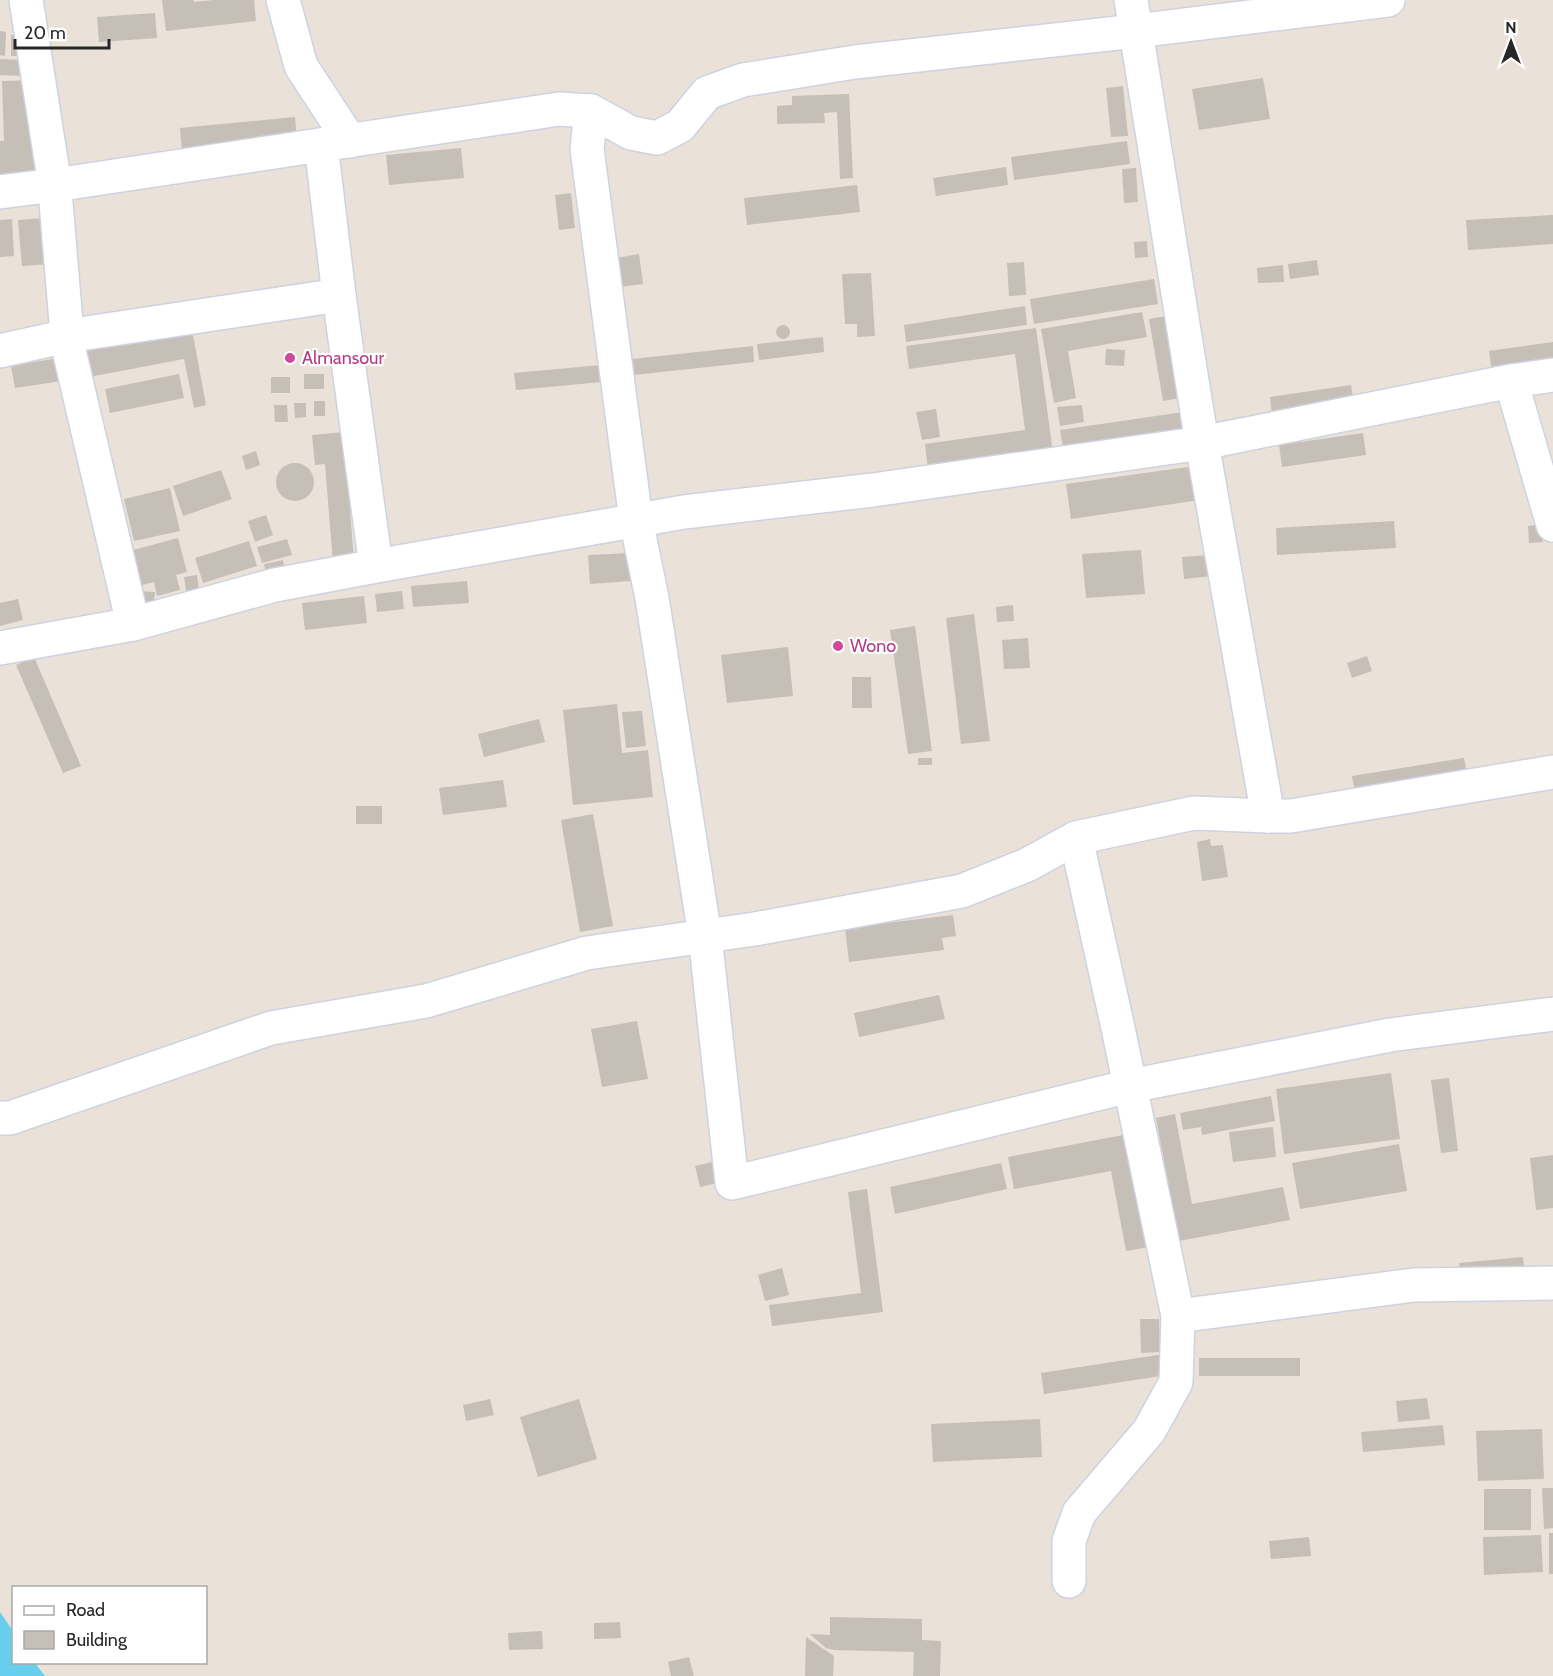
<svg xmlns="http://www.w3.org/2000/svg" width="1553" height="1676" font-family="Cabin,sans-serif">
<rect width="100%" height="100%" fill="#eae2d8"/>
<!-- water -->
<polygon fill="#69ceee" points="0,1612 13,1631 14,1662 35,1663 45,1676 0,1676"/>
<!-- building -->
<g fill="#c5bfb8">
<polygon points="162,0 193,0 194,2 213,0 254,0 256,21 166,31"/>
<polygon points="155,13 157,38 99,42 97,17"/>
<polygon points="0,31 6,32 5,56 0,55"/>
<rect x="11" y="35" width="12" height="21"/>
<polygon points="0,59 25,60 24,76 0,75"/>
<polygon points="1263,78 1270,119 1199,130 1192,89"/>
<polygon points="33,80 36,173 0,174 0,141 4,141 2,81"/>
<polygon points="1123,86 1128,136 1111,137 1106,88"/>
<polygon points="849,94 853,178 840,179 837,112 824,113 825,123 777,124 777,106 792,105 792,96"/>
<polygon points="295,117 297,141 182,152 180,128"/>
<polygon points="1127,141 1130,164 1014,180 1011,157"/>
<polygon points="461,148 464,178 389,185 386,155"/>
<polygon points="1006,167 1008,185 936,196 933,178"/>
<polygon points="1136,168 1138,202 1124,203 1122,169"/>
<polygon points="857,185 860,212 747,225 744,198"/>
<polygon points="571,193 575,228 559,230 555,195"/>
<polygon points="1553,215 1553,244 1468,250 1466,220"/>
<polygon points="44,218 49,264 22,266 18,220"/>
<polygon points="12,219 14,256 0,257 0,220"/>
<polygon points="1147,241 1148,257 1135,258 1134,242"/>
<polygon points="639,254 643,284 620,287 616,258"/>
<polygon points="1317,260 1319,275 1290,279 1288,264"/>
<polygon points="1024,262 1026,295 1009,296 1007,263"/>
<polygon points="1283,265 1284,282 1258,283 1257,268"/>
<polygon points="871,273 875,336 857,337 857,324 845,324 842,274"/>
<polygon points="1154,279 1158,304 1034,324 1030,299"/>
<polygon points="1025,306 1027,325 906,342 904,325"/>
<polygon points="1142,312 1147,337 1068,351 1076,398 1054,403 1041,329"/>
<polygon points="1166,316 1180,398 1163,401 1149,319"/>
<circle cx="783" cy="332" r="7"/>
<polygon points="1036,328 1053,453 928,470 925,444 1025,430 1015,354 909,369 906,346"/>
<polygon points="192,330 206,405 194,408 184,359 89,377 84,350"/>
<polygon points="823,337 824,352 759,360 757,344"/>
<polygon points="1553,342 1553,370 1493,379 1489,351"/>
<polygon points="753,346 754,362 634,375 632,359"/>
<polygon points="1106,349 1125,350 1124,366 1105,365"/>
<polygon points="58,358 62,381 15,388 11,366"/>
<polygon points="601,365 602,382 516,390 514,373"/>
<polygon points="179,374 184,398 110,413 105,389"/>
<rect x="304" y="374" width="20" height="15"/>
<rect x="271" y="377" width="19" height="16"/>
<polygon points="1351,385 1354,403 1272,415 1270,397"/>
<rect x="314" y="401" width="11" height="15"/>
<polygon points="294,403 306,403 306,417 295,418"/>
<polygon points="274,405 287,405 288,422 275,422"/>
<polygon points="1082,405 1084,422 1060,426 1057,407"/>
<polygon points="936,409 940,437 922,440 916,412"/>
<polygon points="1183,412 1186,431 1063,448 1060,430"/>
<polygon points="344,432 354,561 333,563 325,464 315,465 312,435"/>
<polygon points="1363,433 1366,455 1282,467 1279,445"/>
<polygon points="256,451 260,465 246,470 242,456"/>
<circle cx="295" cy="482" r="19"/>
<polygon points="1195,466 1200,500 1071,519 1066,484"/>
<polygon points="221,470 232,499 183,516 173,486"/>
<polygon points="170,488 180,531 134,541 124,499"/>
<polygon points="266,515 273,535 255,542 248,521"/>
<polygon points="1394,521 1396,548 1277,555 1276,528"/>
<polygon points="1541,524 1543,542 1529,543 1528,526"/>
<polygon points="178,538 187,572 176,575 180,590 157,596 154,582 135,587 126,552"/>
<polygon points="287,539 292,555 262,563 257,547"/>
<polygon points="249,541 257,566 203,583 195,558"/>
<polygon points="1141,550 1145,594 1086,598 1082,554"/>
<polygon points="629,553 631,581 590,584 588,555"/>
<polygon points="1210,555 1212,576 1184,579 1182,557"/>
<polygon points="283,560 286,574 267,578 264,564"/>
<polygon points="197,575 199,590 186,591 184,577"/>
<polygon points="467,581 469,603 413,607 411,586"/>
<polygon points="138,591 155,592 154,602 137,601"/>
<polygon points="402,591 404,609 377,612 375,594"/>
<polygon points="364,596 367,623 305,630 302,603"/>
<polygon points="18,599 23,620 0,626 0,603"/>
<polygon points="1013,605 1014,621 997,622 996,607"/>
<polygon points="974,614 990,741 961,744 946,618"/>
<polygon points="915,626 932,751 908,754 890,630"/>
<polygon points="1028,638 1030,668 1004,669 1002,640"/>
<polygon points="788,647 793,696 727,703 721,655"/>
<polygon points="1367,656 1372,671 1352,678 1347,663"/>
<polygon points="34,657 81,766 63,773 16,665"/>
<polygon points="852,677 871,677 872,708 852,708"/>
<polygon points="617,704 622,753 648,750 653,797 573,805 563,710"/>
<polygon points="642,711 646,746 626,748 622,712"/>
<polygon points="539,719 545,742 484,757 478,734"/>
<rect x="918" y="758" width="14" height="7"/>
<polygon points="1464,758 1467,775 1355,792 1352,776"/>
<polygon points="503,780 507,807 443,815 439,788"/>
<rect x="356" y="806" width="26" height="18"/>
<polygon points="593,814 613,926 580,932 561,820"/>
<polygon points="1210,839 1211,846 1223,845 1228,877 1202,881 1197,842"/>
<polygon points="953,915 956,936 942,938 944,950 849,962 845,928"/>
<polygon points="939,995 945,1019 859,1037 854,1013"/>
<polygon points="637,1021 648,1079 602,1087 591,1029"/>
<polygon points="1391,1073 1400,1139 1284,1154 1276,1089"/>
<polygon points="1449,1078 1458,1151 1441,1153 1431,1080"/>
<polygon points="1271,1096 1275,1121 1202,1135 1201,1127 1183,1130 1180,1113"/>
<polygon points="1175,1114 1192,1204 1283,1187 1290,1220 1179,1241 1156,1118"/>
<polygon points="1273,1127 1276,1157 1233,1162 1229,1132"/>
<polygon points="1128,1134 1149,1247 1126,1251 1111,1171 1014,1189 1008,1157"/>
<polygon points="1399,1144 1407,1191 1300,1209 1292,1163"/>
<polygon points="1553,1155 1553,1208 1536,1210 1530,1158"/>
<polygon points="725,1159 730,1180 700,1187 695,1166"/>
<polygon points="1001,1163 1007,1189 895,1214 890,1187"/>
<polygon points="867,1189 883,1312 772,1326 769,1305 861,1293 848,1192"/>
<polygon points="1523,1257 1525,1276 1461,1281 1459,1263"/>
<polygon points="782,1268 789,1295 765,1301 758,1275"/>
<polygon points="1140,1319 1159,1319 1160,1352 1141,1353"/>
<polygon points="1164,1354 1167,1375 1044,1394 1041,1373"/>
<rect x="1199" y="1358" width="101" height="18"/>
<polygon points="1427,1398 1430,1419 1398,1422 1396,1401"/>
<polygon points="490,1399 494,1415 466,1421 463,1405"/>
<polygon points="579,1399 597,1459 538,1477 520,1417"/>
<polygon points="1040,1419 1042,1457 933,1462 931,1424"/>
<polygon points="1443,1425 1445,1445 1363,1452 1361,1432"/>
<polygon points="1542,1429 1544,1479 1478,1481 1476,1431"/>
<polygon points="1542,1488 1553,1488 1553,1528 1544,1529"/>
<rect x="1484" y="1489" width="47" height="41"/>
<rect x="1549" y="1533" width="4" height="41"/>
<polygon points="1541,1535 1543,1572 1484,1575 1483,1537"/>
<polygon points="1309,1537 1311,1556 1271,1559 1269,1541"/>
<polygon points="830,1617 922,1619 922,1640 941,1641 940,1676 913,1676 914,1652 834,1650 826,1648 810,1634 830,1635"/>
<polygon points="620,1622 621,1638 594,1639 594,1623"/>
<polygon points="542,1631 543,1649 509,1650 508,1633"/>
<polygon points="806,1637 834,1656 833,1676 805,1676"/>
<polygon points="689,1657 694,1676 671,1676 668,1662"/>
</g>
<g fill="none" stroke-linecap="round" stroke-linejoin="round">
<defs>
<g id="minor">
<polyline points="26,0 54,179 68,346 133,624"/>
<polyline points="283,0 301,66 350,141"/>
<polyline points="1131,0 1202,443 1268,816"/>
<polyline points="591,111 587,149 636,520 652,598 705,936 732,1183 1130,1086 1390,1035 1553,1014"/>
<polyline points="321,145 339,295 376,566"/>
<polyline points="0,192 55,185 559,109 591,111 631,133 657,138 680,126 707,93 743,80 855,62 1136,31 1388,0"/>
<polyline points="0,351 67,336 339,295"/>
<polyline points="1511,381 1553,525"/>
<polyline points="0,648 133,624 275,585 376,566 684,512 873,490 1202,443 1511,381 1553,375"/>
<polyline points="0,1118 10,1118 271,1028 426,1001 587,953 755,929 962,891 1027,865 1076,838 1194,813 1268,816 1291,816 1553,772"/>
<polyline points="1178,1316 1414,1285 1553,1283"/>
<polyline points="1069,1581 1069,1541 1079,1513 1149,1431 1176,1382 1178,1316 1118,1028 1076,838"/>
</g>
</defs>
<!-- minor casing -->
<use href="#minor" stroke="#ced2e1" stroke-width="36"/>
<!-- minor -->
<use href="#minor" stroke="#fff" stroke-width="33"/>
</g>
<!-- markers -->
<g fill="#d1479c" stroke="#fff" stroke-width="2">
<circle cx="290" cy="358" r="6"/>
<circle cx="838" cy="646" r="6"/>
</g>
<g text-anchor="middle" stroke-width="4.5" stroke-linejoin="round" paint-order="stroke">
<!-- hotel labels -->
<g font-size="18" fill="#b23c85" stroke="#fff" text-anchor="start">
<text x="302" y="364">Almansour</text>
<text x="850" y="652">Wono</text>
</g>
</g>
<!-- legend -->
<rect x="12" y="1586" width="195" height="78" fill="#ffffff" stroke="#a9a9a9" stroke-width="1.5"/>
<rect x="24" y="1606" width="30" height="9" fill="#ffffff" stroke="#a9a9a9" stroke-width="1.5"/>
<text x="66" y="1616" font-size="18" fill="#272727">Road</text>
<rect x="24" y="1631" width="30" height="18" fill="#c5bfb8" stroke="#a9a9a9" stroke-width="1.5"/>
<text x="66" y="1646" font-size="18" fill="#272727">Building</text>
<!-- north arrow -->
<g transform="translate(1511 42)" stroke="#ffffff" stroke-width="4.5" paint-order="stroke">
<path d="M0-4.5L10 22L0 15L-10 22Z" fill="#272727"/>
<text y="-9" font-size="16" font-weight="bold" text-anchor="middle" fill="#272727">N</text>
</g>
<!-- scale -->
<path d="M15 39v9h94v-9" fill="none" stroke="#272727" stroke-width="3"/>
<text x="24" y="39" font-size="18" fill="#272727" stroke="#ffffff" stroke-width="4.5" paint-order="stroke">20 m</text>
</svg>
